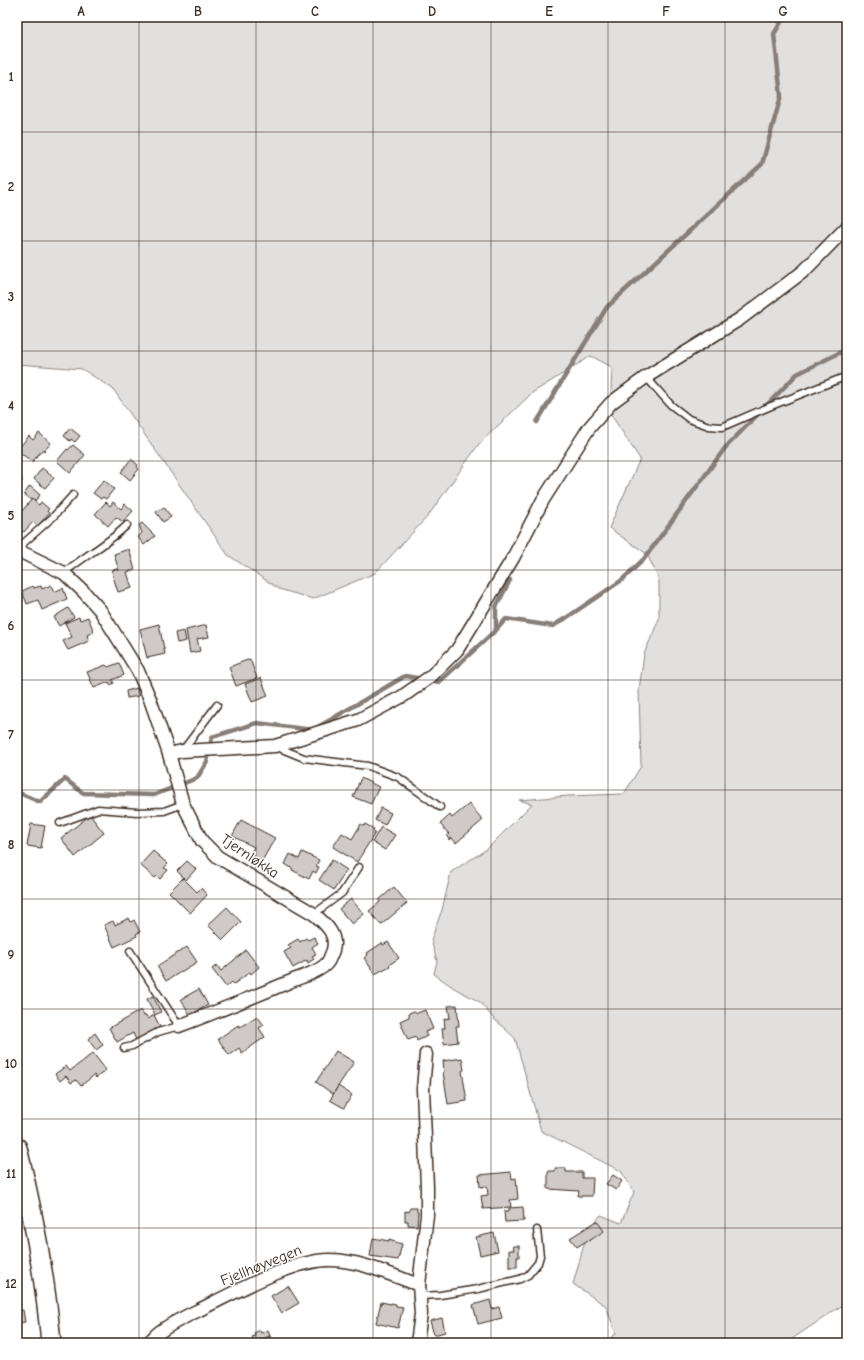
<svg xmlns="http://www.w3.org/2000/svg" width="864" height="1360" font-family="'Comic Neue',sans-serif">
<rect width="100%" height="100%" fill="#fff"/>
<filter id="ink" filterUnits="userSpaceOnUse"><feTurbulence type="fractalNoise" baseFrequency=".025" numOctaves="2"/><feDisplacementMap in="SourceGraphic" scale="8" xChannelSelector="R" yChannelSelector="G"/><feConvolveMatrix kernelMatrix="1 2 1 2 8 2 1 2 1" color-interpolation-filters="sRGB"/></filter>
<g filter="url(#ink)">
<!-- green -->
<polygon fill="#e2e0de" stroke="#8e857e" points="17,17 847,17 847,1302 786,1343 603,1343 616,1334 606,1306 573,1284 588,1230 601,1215 621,1223 634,1192 621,1171 541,1131 515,1038 493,1018 480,1002 454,988 434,974 437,961 431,940 442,910 451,872 487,849 532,804 519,800 568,796 624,794 641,766 639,690 644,654 659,619 659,580 647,554 609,528 640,459 610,413 612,367 591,356 532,393 479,444 428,516 375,573 313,599 279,589 228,555 113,389 82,369 17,364"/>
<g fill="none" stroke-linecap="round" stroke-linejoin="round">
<!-- stream -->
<g stroke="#887e77" stroke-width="4.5">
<polyline points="537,422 607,307 762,164 781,96 774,34 784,17"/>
<polyline points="496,630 496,607 510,580"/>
<polyline points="430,680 439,682 496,630 506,619 553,626 566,618 622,580 644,559 725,448 797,374 847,349"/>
<polyline points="17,792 40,802 65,779 83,793 154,795 197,778 207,762 212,737 257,723 313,730 405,676 423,679"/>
</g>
</g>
<!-- building -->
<g fill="#cfcac7" stroke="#3b2a1e">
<polygon points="70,428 80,436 75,442 71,439 70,441 64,436"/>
<polygon points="39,433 51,443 44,451 43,449 32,462 17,450 29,436 33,440"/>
<polygon points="73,445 85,455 70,473 57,461 67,449 68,450"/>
<polygon points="131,459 138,465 137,467 139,469 130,480 121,472"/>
<polygon points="42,468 54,478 45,488 34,479"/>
<polygon points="104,480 114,489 106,499 103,497 101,499 93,493"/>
<polygon points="30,486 40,495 35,501 32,499 31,500 24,494"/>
<polygon points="32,499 39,505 41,502 49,509 47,511 49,513 38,526 33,522 24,532 17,526 17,517"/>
<polygon points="106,502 110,506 113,502 121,509 125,504 133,511 123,522 116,517 108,526 95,514"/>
<polygon points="164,507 171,517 163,522 156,512"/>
<polygon points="142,523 155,536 144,545 138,537 142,533 139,525"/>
<polygon points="129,549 135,570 127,572 132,588 118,592 112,573 113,573 112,570 117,569 118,571 119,571 114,554"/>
<polygon points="51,585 54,592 63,588 67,599 42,610 38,600 27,604 22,591 33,586 34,588 41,586 42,589"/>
<polygon points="68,608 74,617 59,626 54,617"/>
<polygon points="79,617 80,620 88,617 94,632 87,635 89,641 68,650 63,641 72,637 65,623"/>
<polygon points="159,624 165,654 147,658 140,629"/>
<polygon points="206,625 209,637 197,639 200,651 190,653 186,630"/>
<polygon points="184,631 186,641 177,643 175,633"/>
<polygon points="250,659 257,678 236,686 229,667"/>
<polygon points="119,663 124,675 112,680 114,683 110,685 109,682 94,688 87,672 106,665 108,667"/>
<polygon points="261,678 268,696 252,702 245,684"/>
<polygon points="137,688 139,696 127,698 126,691"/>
<polygon points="361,778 379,787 371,804 353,797"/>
<polygon points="469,804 483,820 456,843 452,838 449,840 447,836 449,834 440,824 450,815 452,818"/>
<polygon points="381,808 391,813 385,825 375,820"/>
<polygon points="90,815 104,833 75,857 61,838"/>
<polygon points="241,820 275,838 262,861 250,854 254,847 232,836"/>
<polygon points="31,824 45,826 41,848 27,846"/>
<polygon points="361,824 364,826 365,824 374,829 373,831 375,833 357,862 333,847 342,833 352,839"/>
<polygon points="381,827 395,835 385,850 372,842"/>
<polygon points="153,851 168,864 164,868 168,870 160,879 157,876 155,878 140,865"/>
<polygon points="302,852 319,860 316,866 319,867 316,873 313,871 309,879 292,870 293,869 285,864 290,854 299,859"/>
<polygon points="332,860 347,870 334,890 319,880"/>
<polygon points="187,861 196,869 186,880 177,871"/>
<polygon points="183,878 197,892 201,888 207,895 190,913 169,892"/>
<polygon points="394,887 407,903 381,925 369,911 380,902 379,900"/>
<polygon points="351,899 364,914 352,924 339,909"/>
<polygon points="227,907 241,922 223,940 208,925"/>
<polygon points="129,918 131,922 134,920 140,932 136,934 137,936 114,947 104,925 113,921 115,925"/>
<polygon points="314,937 318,943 312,947 316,954 312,956 314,959 308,963 307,960 293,968 284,952 291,948 288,945 298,939 300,942 306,938 308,940"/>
<polygon points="388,942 399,958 389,965 390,966 375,974 364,958 368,955 367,953 382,943 383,945"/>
<polygon points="187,947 197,962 166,981 157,966"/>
<polygon points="246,950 259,967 251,974 250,972 234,984 232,982 226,987 212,969 217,965 221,971"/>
<polygon points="199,989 208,1005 190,1015 181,999"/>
<polygon points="153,996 161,1012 155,1015 147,999"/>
<polygon points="457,1005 459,1026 456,1026 458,1042 444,1044 442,1028 445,1028 444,1019 450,1018 448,1006"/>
<polygon points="141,1010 144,1016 146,1015 148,1019 154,1015 160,1027 136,1040 133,1033 117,1042 109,1028"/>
<polygon points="425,1010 433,1029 425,1032 427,1036 417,1041 416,1037 408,1040 400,1021 409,1017 409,1013 414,1011 417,1013"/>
<polygon points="257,1016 264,1025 259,1028 265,1037 242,1053 239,1048 229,1055 218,1039 238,1025 240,1027"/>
<polygon points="95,1033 103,1045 96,1050 88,1039"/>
<polygon points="336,1051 354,1062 333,1094 316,1082"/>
<polygon points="93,1053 106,1070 96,1078 94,1075 81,1086 76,1080 71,1083 66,1076 60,1081 55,1074 66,1066 70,1071"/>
<polygon points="462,1058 464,1070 462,1071 467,1101 448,1104 443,1072 444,1072 443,1061"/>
<polygon points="338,1086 352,1095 344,1108 330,1100"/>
<polygon points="555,1168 566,1168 566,1172 582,1172 582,1178 593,1178 592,1196 578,1196 579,1191 548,1189 548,1171 555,1171"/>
<polygon points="511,1172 512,1179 516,1178 518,1199 510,1200 511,1207 483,1209 481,1196 488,1195 487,1186 480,1187 479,1175"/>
<polygon points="613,1175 622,1181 616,1190 606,1184"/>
<polygon points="523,1207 524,1221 505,1222 504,1211 509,1211 509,1208"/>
<polygon points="410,1208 417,1208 417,1212 418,1212 417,1226 408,1225 408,1221 405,1221 405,1211 409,1212"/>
<polygon points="597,1221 604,1231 589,1241 588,1240 577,1247 570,1238"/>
<polygon points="494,1233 498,1251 480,1255 476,1237"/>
<polygon points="373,1238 389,1241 389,1239 395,1241 395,1242 402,1244 398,1260 370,1256"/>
<polygon points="513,1246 519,1246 519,1257 517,1257 517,1267 509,1267 509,1250 514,1250"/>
<polygon points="288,1286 299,1303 282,1313 271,1296"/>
<polygon points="490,1300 492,1309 499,1307 502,1318 478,1324 473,1305"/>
<polygon points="381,1302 391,1304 391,1303 396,1304 396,1306 403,1307 398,1328 376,1323"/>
<polygon points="17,1310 23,1310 25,1322 17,1323"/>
<polygon points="442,1318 445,1332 434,1335 430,1321"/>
<polygon points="260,1330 261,1333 268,1330 270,1336 255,1342 252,1337 255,1336 254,1333"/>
<polygon points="270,1336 273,1343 255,1343 255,1342"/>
</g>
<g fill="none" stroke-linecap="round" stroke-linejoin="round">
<defs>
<g id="lane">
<polyline points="646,377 671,405 689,419 709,426 722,427 771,406 847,376"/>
<polyline points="17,481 18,480"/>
<polyline points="17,549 53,517 73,495"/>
<path d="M64 573C84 556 108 544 127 525"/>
<polyline points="277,747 304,758 368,766 398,777 440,807"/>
<polyline points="183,750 217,705"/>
<polyline points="60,823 98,809 137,812 164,811 183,804"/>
<polyline points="314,914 342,893 359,867"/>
<polyline points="124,1048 132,1046 158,1032 179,1026 130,951"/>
<polyline points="420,1296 440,1295 478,1289 520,1279 528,1275 538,1263 540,1256 537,1230"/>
</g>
<g id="street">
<path d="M17 550 64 573 83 591 100 610 122 645 138 671 150 699 169 754 183 804 202 841 218 857 314 914C327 925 340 937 331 955 330 957 329 961 327 963 320 972 300 977 289 982 253 997 216 1012 179 1026"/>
<polyline points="169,754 182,751 275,746 358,720 403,696 430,677 457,650 513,558 543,500 589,428 611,403 646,377 740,319 804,271 847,227"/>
<path d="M148 1343C151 1340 154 1337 157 1334 173 1321 194 1313 213 1303 243 1288 299 1258 332 1260 362 1261 391 1275 419 1285"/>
<polyline points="417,1343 421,1314 419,1285 427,1215 427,1187 423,1089 426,1054"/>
</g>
<path id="primary" d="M17 1148C33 1212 45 1276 51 1343"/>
</defs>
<!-- lane casing -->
<use href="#lane" stroke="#3b2a1e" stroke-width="9"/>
<!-- street casing -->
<use href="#street" stroke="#3b2a1e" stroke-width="15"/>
<!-- primary casing -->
<use href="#primary" stroke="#3b2a1e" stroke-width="22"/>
<!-- lane -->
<use href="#lane" stroke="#fff" stroke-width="6"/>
<!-- street -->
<use href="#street" stroke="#fff" stroke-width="12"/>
<!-- primary -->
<use href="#primary" stroke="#fff" stroke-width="19"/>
</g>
</g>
<!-- grid -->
<path fill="none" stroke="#3b2a1e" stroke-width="1" stroke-opacity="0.55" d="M139 17V1343M256 17V1343M373 17V1343M491 17V1343M608 17V1343M725 17V1343M17 132H847M17 241H847M17 351H847M17 461H847M17 570H847M17 680H847M17 790H847M17 899H847M17 1009H847M17 1119H847M17 1228H847"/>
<g text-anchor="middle" stroke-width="3" stroke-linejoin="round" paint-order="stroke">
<!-- street labels -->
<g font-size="15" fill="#3b2a1e" stroke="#fff">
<text transform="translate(250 856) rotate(34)" y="5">Tjernløkka</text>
<text transform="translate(261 1265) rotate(-22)" y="5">Fjellhøyvegen</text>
</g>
</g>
<!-- margin -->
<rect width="864" height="1360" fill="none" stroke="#fff" stroke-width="44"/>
<rect x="22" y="22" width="820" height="1316" fill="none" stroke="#3b2a1e" stroke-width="1.5"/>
<g font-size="13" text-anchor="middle" font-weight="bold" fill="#3b2a1e">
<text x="81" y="16">A</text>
<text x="198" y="16">B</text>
<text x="315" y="16">C</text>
<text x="432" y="16">D</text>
<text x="549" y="16">E</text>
<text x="666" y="16">F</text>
<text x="783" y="16">G</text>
<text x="11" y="81">1</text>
<text x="11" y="191">2</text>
<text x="11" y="301">3</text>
<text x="11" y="410">4</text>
<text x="11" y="520">5</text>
<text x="11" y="630">6</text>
<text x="11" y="739">7</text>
<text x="11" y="849">8</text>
<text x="11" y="959">9</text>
<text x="11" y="1068">10</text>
<text x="11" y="1178">11</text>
<text x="11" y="1288">12</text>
</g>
</svg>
